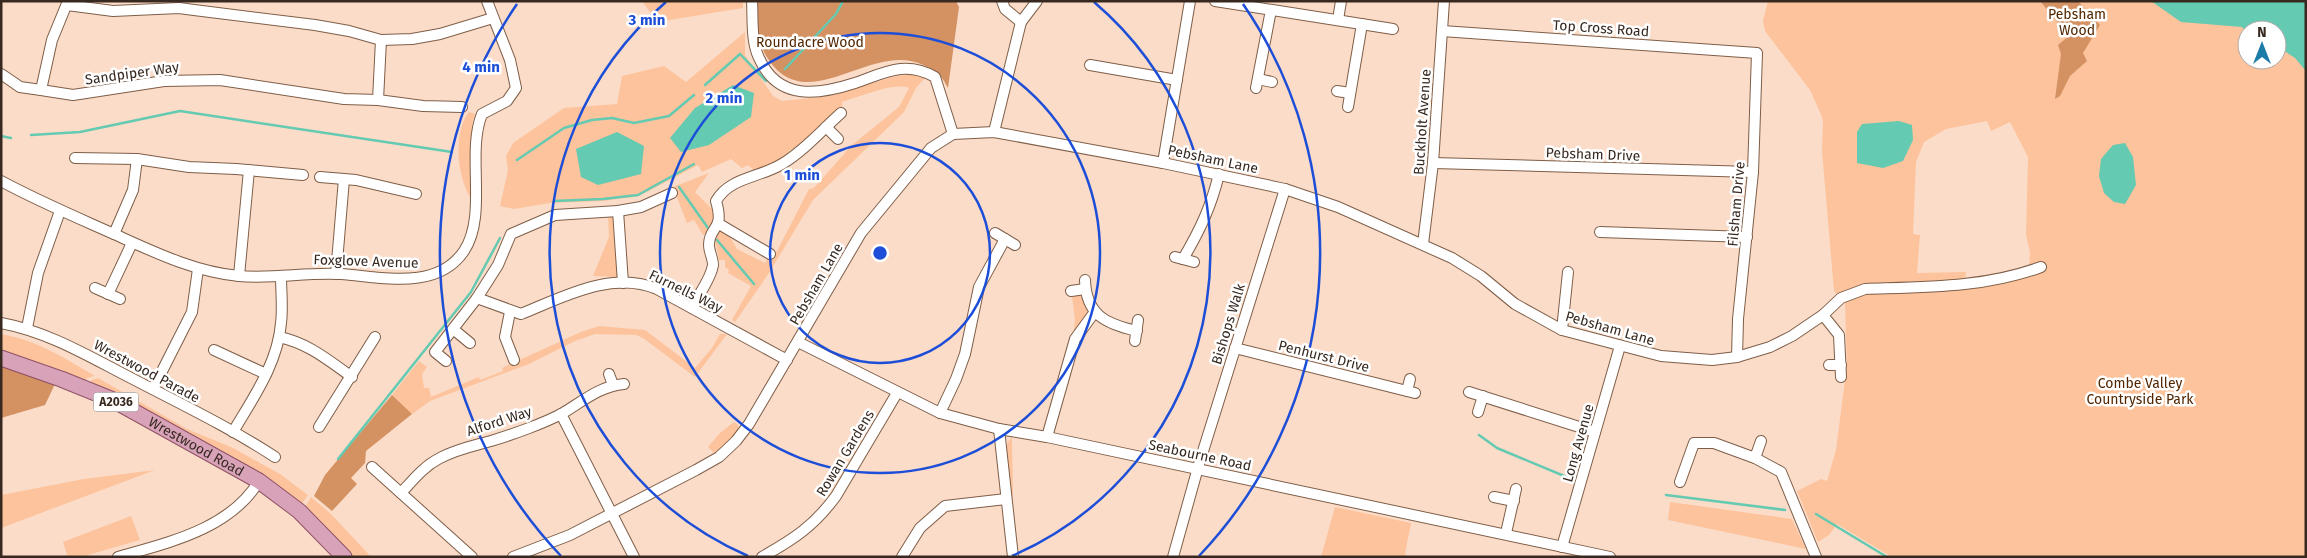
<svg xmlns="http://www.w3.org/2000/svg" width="2307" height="558" font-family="'Fira Sans',sans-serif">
<rect width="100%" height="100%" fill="#fbdcc8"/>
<!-- green -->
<g fill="#fcc39c" fill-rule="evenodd">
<polygon points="642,1 743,1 743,8 657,22"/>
<path d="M1768 1H2306V557H1892L1837 524 1829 535 1818 542 1797 491 1821 479 1827 481 1836 450 1847 364 1845 303 1834 291 1822 151 1823 121 1820 112 1810 90 1765 31 1763 21ZM2247 30H2277V60H2247ZM1987 121 1991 131 2010 122 2028 157 2026 235 2030 252 2029 268 1965 280 1966 272 1917 273 1920 235 1913 234 1916 162 1924 142 1946 129Z"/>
<path d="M745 32V55L773 96 782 101 830 96 893 77 916 73 925 78 916 88 904 112 813 200 769 273 735 322 732 320 751 286 728 273 729 270 725 267V260H719L715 239 720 231 730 237 737 249 765 263 768 258 775 255 809 189 814 188 851 146 899 107 909 88C894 82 859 97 842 102V109L827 121H824L796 149 790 150 786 157 756 172 748 165 742 168 731 159 702 172 698 165 639 196 603 201 550 203 514 209 500 206 508 170 506 156 513 143 564 108 617 104 622 76 664 66 686 82Z"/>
<path d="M469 112 475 114 472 124 470 197C457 175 453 132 469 112Z"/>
<path d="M709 173 695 192 716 213C715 224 712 230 703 235L694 220 687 223 673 187Z"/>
<polygon points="608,215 616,219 618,277 593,276 609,237"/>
<path d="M1078 295C1099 304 1082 324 1073 336L1075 320 1072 296Z"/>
<polygon points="599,326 645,330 695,368 712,348 720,334 727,334 695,377 643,338 636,335 595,334 575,341 529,364 430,401 412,414 392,395 419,361 427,367 422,374 424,388 429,388 431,397 479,377 480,380 503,371 502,368 581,332"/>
<path d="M1 334C38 341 63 357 95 376L87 378 86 382 1 351Z"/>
<polygon points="98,378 187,429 231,447 280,474 308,495 301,505 90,384 91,380"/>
<polygon points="734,422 738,425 738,433 715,454 708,447 720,433"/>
<polygon points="1012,437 1013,496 1011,497 1005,449 1008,442"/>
<polygon points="155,470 1,528 1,495 84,479"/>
<polygon points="311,497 332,515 371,557 351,557 325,527 304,509"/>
<polygon points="1670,502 1792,519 1806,549 1668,520"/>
<polygon points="1335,507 1411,523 1405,554 1407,557 1321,557"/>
<polygon points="131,516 140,540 81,557 68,557 63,542"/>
</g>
<!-- forest -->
<g fill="#d49162">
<path d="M757 1H956L959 7 948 88C940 73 937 71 921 64 868 42 804 122 765 54 757 39 758 17 757 1Z"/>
<polygon points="2040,1 2078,1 2100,25 2083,53 2087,61 2070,76 2060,96 2055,99 2061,54 2058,45 2069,36"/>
<polygon points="1,366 56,382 45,405 1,418"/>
<polygon points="392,395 412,414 366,451 365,463 351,478 357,484 332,511 314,496 325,475"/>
</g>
<!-- water -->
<g fill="#64cab1">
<polygon points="2151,1 2306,1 2306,71 2295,58 2277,46 2277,30 2247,30 2247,33 2242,27 2181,22"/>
<polygon points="733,85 754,93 751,117 709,145 681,152 670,138 695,108"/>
<polygon points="1899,121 1912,125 1913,140 1903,161 1883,168 1857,163 1857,132 1862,124"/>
<polygon points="617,132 644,146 641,174 598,185 581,177 576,149"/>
<polygon points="2125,143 2133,157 2136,185 2125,204 2114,202 2104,193 2099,176 2101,159 2113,145"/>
</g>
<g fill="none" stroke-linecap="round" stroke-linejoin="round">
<!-- stream -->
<g stroke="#64cab1" stroke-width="2.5">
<polyline points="785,69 836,14 843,1"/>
<polyline points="705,85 740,54 766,81"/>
<polyline points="31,135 80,132 180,111 452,152"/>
<polyline points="1,136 11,138"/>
<polyline points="517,160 564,128 592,120 612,118 634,123 669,116 694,95"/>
<polyline points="679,187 708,228"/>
<polyline points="554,201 603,199 638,195 694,164"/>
<polyline points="717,240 754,284"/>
<polyline points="1479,435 1497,448 1569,478"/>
<polyline points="338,459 471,292 500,238"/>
<polyline points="1666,495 1785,510"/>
<polyline points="1816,514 1887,557"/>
</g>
<defs>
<g id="street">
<polyline points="68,1 52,40 41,90 73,95 164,81 220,80 344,99 378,100 423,106 462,107"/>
<path d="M752 1C753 19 751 42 759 58 778 101 818 95 855 83 884 73 905 60 935 77L953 134"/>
<polyline points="1002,1 1005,9 1021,22"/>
<polyline points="1215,1 1393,29"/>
<polyline points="67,5 113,11 179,8 194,10 315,25 349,31 381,40 412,39 440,34 493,18"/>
<polyline points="1338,20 1341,1"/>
<polyline points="1442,31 1757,53 1753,172 1738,319 1737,357"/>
<polyline points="1090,65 1177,80"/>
<polyline points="1,74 20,87 41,90"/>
<polyline points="1258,79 1272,82"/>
<polyline points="1256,88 1271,10"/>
<polyline points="1337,91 1350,93"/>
<polyline points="378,100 381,40"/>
<polyline points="1348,107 1362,24"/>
<polyline points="826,127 838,139"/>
<polyline points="994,132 1021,22 1037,1"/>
<polyline points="75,158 137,159 189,167 236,169 303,175"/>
<polyline points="1163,163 1190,1"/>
<polyline points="1433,163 1753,172"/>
<polyline points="320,177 356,180 416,194"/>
<path d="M1 181C38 201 76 217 114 234 154 252 195 272 239 276 273 279 307 272 341 274 382 277 437 291 464 251 488 215 466 153 482 114L507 101 516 88 510 60 487 1"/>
<polyline points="618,211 623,283"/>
<polyline points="719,224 770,254"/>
<polyline points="1600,232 1747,237"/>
<polyline points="995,233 1015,245"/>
<polyline points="114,234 133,190 137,159"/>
<polyline points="1423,244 1433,163 1444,1"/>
<polyline points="1175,257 1194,262"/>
<path d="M1183 259C1200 230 1211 207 1219 174"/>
<polyline points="336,274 344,179"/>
<polyline points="239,276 249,170"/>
<path d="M1085 280C1086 315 1106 324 1137 331"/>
<polyline points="95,288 120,299"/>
<polyline points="1071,291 1085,289"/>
<polyline points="108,294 132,243"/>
<polyline points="477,298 498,265 511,234 555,215 618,211 641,207 672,193"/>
<path d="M692 308C698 295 711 279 713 265 713 258 709 252 709 245 709 225 725 232 716 201 730 177 759 178 782 164 804 151 822 130 841 113"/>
<polyline points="510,312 505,337 514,360"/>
<polyline points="1823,315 1839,335 1841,377"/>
<path d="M1 323C49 332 88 356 131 378 179 403 229 427 275 457"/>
<polyline points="27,328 38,273 60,211"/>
<polyline points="453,329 470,343"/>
<polyline points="1562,330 1568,272"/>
<path d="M279 337C308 343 328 360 352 377"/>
<polyline points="1135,341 1138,320"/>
<polyline points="798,342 940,413 999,429 1047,437 1610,557"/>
<polyline points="1235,348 1415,393"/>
<polyline points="214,350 266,374"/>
<path d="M446 361 435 352 477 298 521 314C563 297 612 270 657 289L787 360"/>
<polyline points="1829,365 1841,365"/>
<polyline points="609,374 613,385"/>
<polyline points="153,389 192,312 198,269"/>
<polyline points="1407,391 1410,379"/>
<polyline points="1469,392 1595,432"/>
<polyline points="1478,412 1483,396"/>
<polyline points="940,413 956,379 965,354 979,287 1005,239"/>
<polyline points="561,414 634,557"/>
<polyline points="319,427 375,337"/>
<polyline points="999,429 1013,557"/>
<path d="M233 432C253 398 278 363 281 323 283 308 281 291 281 276"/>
<polyline points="1047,437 1075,339 1094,313"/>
<polyline points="1755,458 1761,441"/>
<polyline points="372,467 472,557"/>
<polyline points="1680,482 1694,443 1714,443 1755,458 1781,472 1816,557"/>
<path d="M401 493C413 480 424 466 440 458 457 449 473 446 491 441 511 435 545 423 563 413 583 401 600 386 624 384"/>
<polyline points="1494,497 1514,501"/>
<polyline points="1506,533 1516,489"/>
<polyline points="1562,547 1620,346"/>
<path d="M118 557C170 542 230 529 259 481"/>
<path d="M513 557 570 535 696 470 719 457 736 441 749 424 861 233 931 148 953 134 994 132 1163 163 1285 189 1338 207 1452 258 1481 276 1515 304 1562 330 1661 356 1712 360 1737 357 1770 347 1792 336 1823 315 1841 298 1865 289C1925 287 1984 288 2041 267"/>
<path d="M762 557C794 539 814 526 836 496L897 393"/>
<polyline points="902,557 920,528 945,506 1006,499"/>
<polyline points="1173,557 1199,464 1285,189"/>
</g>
<g id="primary">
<path id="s1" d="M1 358 61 379 113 400 259 481 299 511 344 557"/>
</g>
</defs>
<!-- street casing -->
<use href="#street" stroke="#7e5e48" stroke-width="12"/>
<!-- primary casing -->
<use href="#primary" stroke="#8f5165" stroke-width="17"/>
<!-- street -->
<use href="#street" stroke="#fff" stroke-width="10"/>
<!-- primary -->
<use href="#primary" stroke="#d8a3b9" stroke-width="15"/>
</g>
<!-- distance rings -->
<g fill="none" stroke="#1d4ed8" stroke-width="2.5">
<circle cx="880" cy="253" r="110"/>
<circle cx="880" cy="253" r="220"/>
<path d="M748 556A330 330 0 0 1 666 2M1094 2A330 330 0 0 1 1012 556"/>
<path d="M561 556A440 440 0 0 1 517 4M1243 4A440 440 0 0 1 1199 556"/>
</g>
<g text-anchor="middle" stroke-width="5" stroke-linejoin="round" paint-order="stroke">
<!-- shield labels -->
<rect fill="#fff" stroke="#736963" stroke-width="1" x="93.5" y="392.5" width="45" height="19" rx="4"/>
<g font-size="12" font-weight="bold" fill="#372920">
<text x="116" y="406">A2036</text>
</g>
<!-- park labels -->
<g font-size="14" fill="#512600" stroke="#fff">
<text x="2077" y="19">Pebsham<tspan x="2077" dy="16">Wood</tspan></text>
<text x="810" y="47">Roundacre Wood</text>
<text x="2140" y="388">Combe Valley<tspan x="2140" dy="16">Countryside Park</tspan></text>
</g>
<!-- street labels -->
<g font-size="14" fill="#372920" stroke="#fff">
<text transform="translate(1601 28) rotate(4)" y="5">Top Cross Road</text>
<text transform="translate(132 73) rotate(-8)" y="5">Sandpiper Way</text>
<text transform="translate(1422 122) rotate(-86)" y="5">Buckholt Avenue</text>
<text transform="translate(1593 154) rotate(2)" y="5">Pebsham Drive</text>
<text transform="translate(1213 159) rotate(12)" y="5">Pebsham Lane</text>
<text transform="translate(1736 204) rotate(-85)" y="5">Filsham Drive</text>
<text transform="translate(366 261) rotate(2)" y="5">Foxglove Avenue</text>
<text transform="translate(816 284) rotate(-60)" y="5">Pebsham Lane</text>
<text transform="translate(686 291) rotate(26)" y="5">Furnells Way</text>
<text transform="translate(1228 324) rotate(-73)" y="5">Bishops Walk</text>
<text transform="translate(1610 328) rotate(16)" y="5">Pebsham Lane</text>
<text transform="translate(1324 356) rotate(14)" y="5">Penhurst Drive</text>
<text transform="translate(147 371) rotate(28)" y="5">Wrestwood Parade</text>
<text transform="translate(499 421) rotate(-18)" y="5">Alford Way</text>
<text transform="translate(1578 443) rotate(-74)" y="5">Long Avenue</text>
<text dy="5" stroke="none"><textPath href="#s1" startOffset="215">Wrestwood Road</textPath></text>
<text transform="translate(845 453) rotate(-59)" y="5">Rowan Gardens</text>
<text transform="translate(1200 455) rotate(12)" y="5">Seabourne Road</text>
</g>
</g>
<circle cx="880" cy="253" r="8" fill="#1d4ed8" stroke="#fff" stroke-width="2.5"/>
<g font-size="15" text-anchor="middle" font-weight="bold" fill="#1d4ed8" stroke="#fff" stroke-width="5" stroke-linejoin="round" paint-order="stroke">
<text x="647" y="25">3 min</text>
<text x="481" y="72">4 min</text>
<text x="724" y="103">2 min</text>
<text x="802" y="180">1 min</text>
</g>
<!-- border -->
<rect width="2307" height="558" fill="none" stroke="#372920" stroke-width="5"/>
<!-- north arrow -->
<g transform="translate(2262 45)"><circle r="24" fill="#ffffff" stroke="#afa9a6"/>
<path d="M0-4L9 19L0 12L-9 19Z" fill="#1d7ba8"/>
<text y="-8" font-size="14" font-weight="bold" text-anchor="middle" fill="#372920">N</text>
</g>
</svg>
